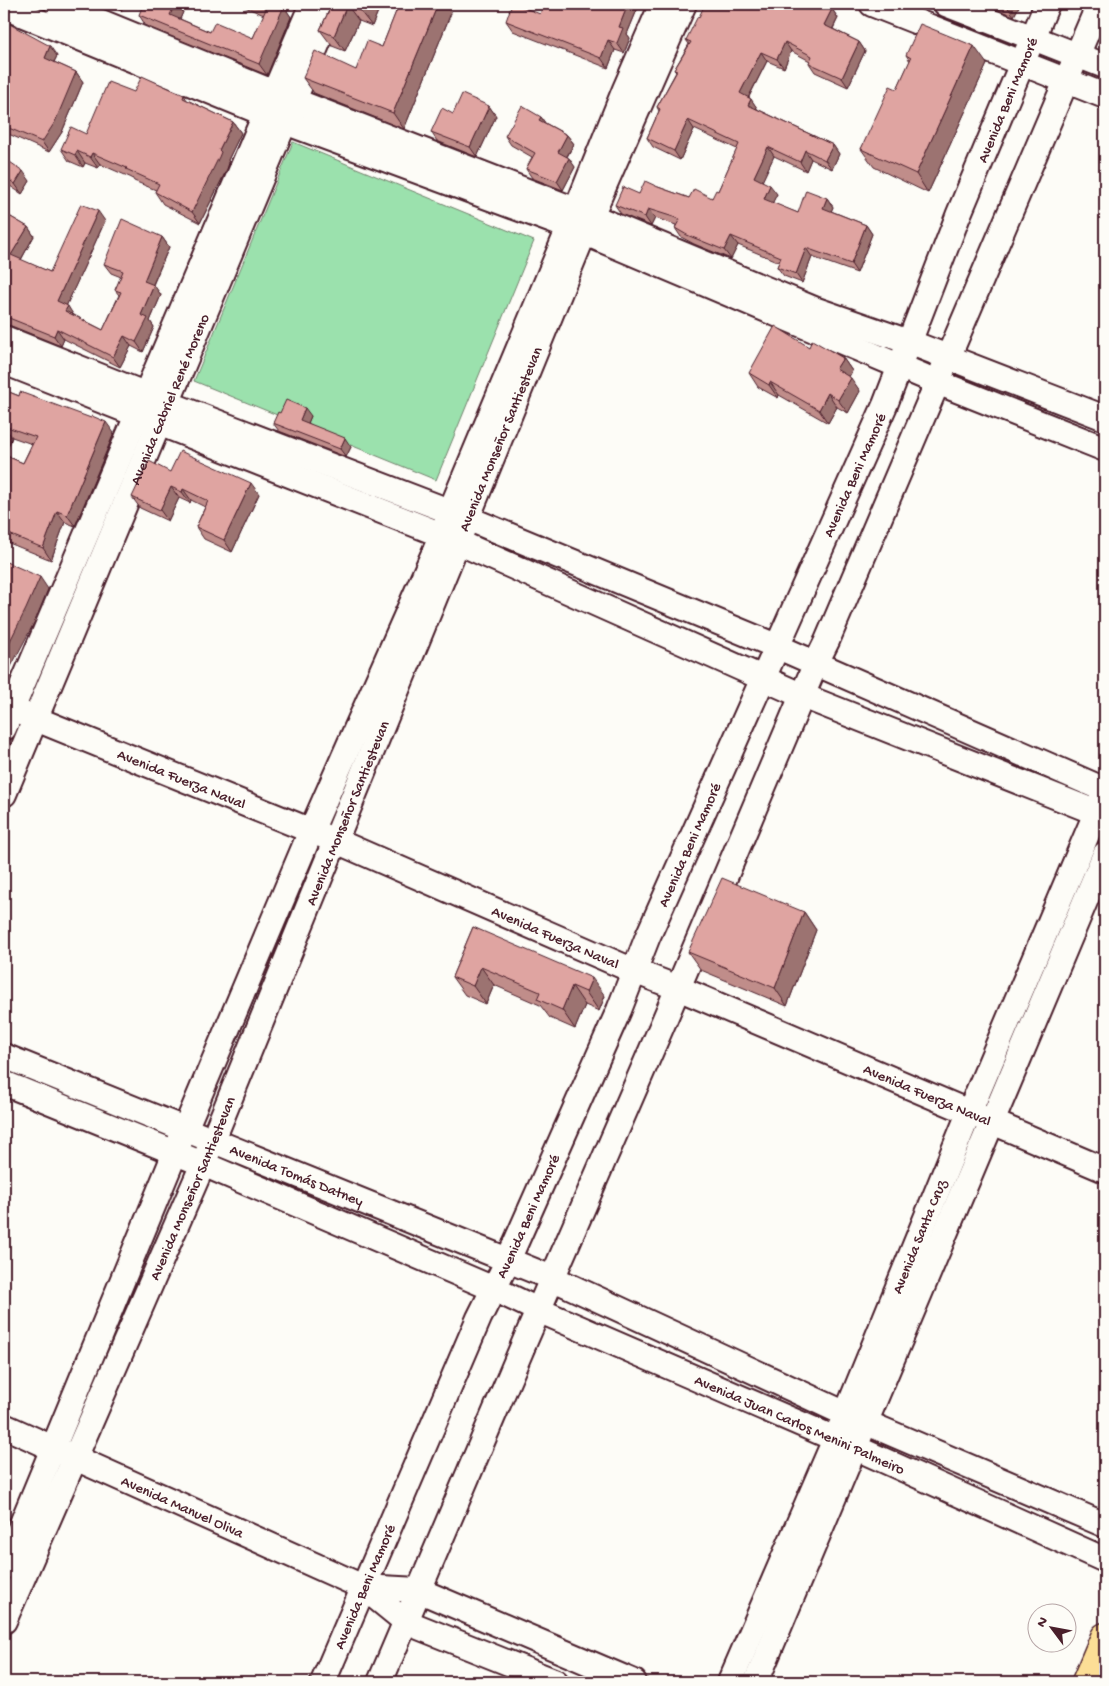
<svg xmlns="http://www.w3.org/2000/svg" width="1109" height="1686" font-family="'Gochi Hand',sans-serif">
<rect width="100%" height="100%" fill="#fdfcf7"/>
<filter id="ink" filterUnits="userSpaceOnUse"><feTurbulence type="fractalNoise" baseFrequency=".02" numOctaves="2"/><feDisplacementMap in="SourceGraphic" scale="10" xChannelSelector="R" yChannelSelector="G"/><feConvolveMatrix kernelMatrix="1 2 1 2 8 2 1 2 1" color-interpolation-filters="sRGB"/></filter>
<g filter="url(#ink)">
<!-- green -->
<polygon fill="#9be1ad" stroke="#72806c" points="293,142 534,241 436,480 194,381"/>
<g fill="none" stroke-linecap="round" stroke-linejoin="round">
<defs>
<g id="minor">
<polyline points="57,4 275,93 591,216 814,309 909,342 1105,418"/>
<polyline points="872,4 1105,96"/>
<polyline points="946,4 1105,66"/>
<polyline points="4,7 285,122 585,233 937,382 1105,449"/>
<polyline points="4,338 167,403 467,518 776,646 1105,790"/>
<polyline points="4,362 442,535 803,696 1105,816"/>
<path id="s1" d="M4 706 336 841 634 971 678 988 1105 1170"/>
<polyline points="4,728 312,4"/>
<path id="s2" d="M4 794 334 4"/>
<path id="s3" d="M4 1056 552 1278 846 1414 1105 1525"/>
<path id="s4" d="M4 1083 203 1164 494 1289 538 1310 854 1447 1105 1560"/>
<path id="s5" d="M4 1426 363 1587 406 1622 556 1682"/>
<polyline points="4,1567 175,1153 311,831 442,535 450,512 569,228 625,89 662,4"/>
<polyline points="363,1587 418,1590 634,1682"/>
<path id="s6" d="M4 1621 203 1164 591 216 684 4"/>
<path id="s7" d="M323 1682 479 1318 508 1260 619 1010 648 936 885 405 958 216 1047 4"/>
<polyline points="380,1682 525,1341 661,1028 816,663 827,641 1099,4"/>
<path id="s8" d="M730 1682 846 1414 969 1113 1102 799"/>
<polyline points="756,1682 1105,854"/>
</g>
<polyline id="major" points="1086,1682 1105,1637"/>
</defs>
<!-- minor casing -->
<use href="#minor" stroke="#4a1f2b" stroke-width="28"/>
<!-- major casing -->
<use href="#major" stroke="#4a1f2b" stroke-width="31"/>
<!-- minor -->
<use href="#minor" stroke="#fdfcf7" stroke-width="24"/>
<!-- major -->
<use href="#major" stroke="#fcde96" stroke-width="28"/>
</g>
<!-- wall -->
<g fill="#c08d8a" stroke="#4a1f2b" fill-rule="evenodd">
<polygon points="104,4 124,4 121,11"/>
<polygon points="243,4 291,4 287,11 291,17 267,75 146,26 139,15 183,12 180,19 210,32 253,38 264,15 245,7"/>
<polygon points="332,4 381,4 372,26 359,21 345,51 332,46 320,30"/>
<polygon points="391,4 445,4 451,13 404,129 314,93 303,78 356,70 382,47 398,7"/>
<polygon points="983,4 1020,4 1014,16"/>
<polygon points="639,5 627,34 630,38 624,53 615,50 608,68 513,31 506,21 540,14 565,6"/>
<polygon points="832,9 838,18 833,29 859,42 865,51 848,87 815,72 809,63 810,61 791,51 784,68 767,61 749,97 757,108 757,109 833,145 839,154 832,169 811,159 806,171 774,156 762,181 777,194 772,203 798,213 827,198 833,207 831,211 866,225 872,234 857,273 812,257 802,283 784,276 777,267 779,262 738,245 731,259 694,244 681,237 675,228 676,225 655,218 651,226 621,214 615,205 639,194 658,187 689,198 712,198 718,191 737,149 694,129 680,160 653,147 647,138 659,111 657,107 676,72 674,70 689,44 686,40"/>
<polygon points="4,21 57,56 54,62 76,72 83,82 62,132 49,152 4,132"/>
<polygon points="906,55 987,64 928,193 874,167 861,149 897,89 910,61"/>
<polygon points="134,92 184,95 187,100 233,122 241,133 228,160 229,163 227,169 200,223 163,204 155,192 156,190 134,181 132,178 100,164 98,168 85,163 83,167 69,161 61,149 86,134"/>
<polygon points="489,106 496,116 477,157 437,141 431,132 453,114"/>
<polygon points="541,117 545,123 567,135 574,144 567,157 575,167 563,190 532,178 526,169 532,157 511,145 505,136"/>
<polygon points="4,158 30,181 22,194 4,182"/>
<polygon points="4,213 28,227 34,236 21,260 50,272 105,221 66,306 74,315 103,330 119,295 115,290 121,277 111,273 104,264 162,237 169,247 153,285 161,295 150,321 154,327 143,352 131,346 120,367 64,339 61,346 9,325 4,325"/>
<polygon points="809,347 843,358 852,371 849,377 860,391 848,413 837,407 828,423 779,395 778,398 758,387 749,373"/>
<path d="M4 390 114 433 75 526 65 522 51 560 4 541ZM12 437 32 444 23 463 5 455Z"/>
<polygon points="280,413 311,416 308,423 351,447 346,457 279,431 273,423"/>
<polygon points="170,472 259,494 232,552 204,539 196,527 205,507 191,500 190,503 179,498 168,521 140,508 132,497"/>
<polygon points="804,912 816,930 787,1006 701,970 688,952"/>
<polygon points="473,927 605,996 599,1011 585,1005 575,1029 550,1018 540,1005 494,985 486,1004 465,995 452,977"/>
</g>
<!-- shaded-wall -->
<g fill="#9c7371" stroke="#4a1f2b">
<polygon points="116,4 124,4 121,11"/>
<polygon points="175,4 177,4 183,12 177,26 170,15"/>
<polygon points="278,4 291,4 287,11 291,17 267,75 259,64"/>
<polygon points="363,4 381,4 372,26 360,11"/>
<polygon points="438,4 445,4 451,13 404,129 393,113"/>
<polygon points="628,4 638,4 639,5 627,34 630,38 624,53 617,43 619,27"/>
<polygon points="1007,4 1020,4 1014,16 1006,5"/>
<polygon points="347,5 359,21 345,51 334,36"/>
<polygon points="832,9 838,18 830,34 824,25"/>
<polygon points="608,40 615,50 608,68 601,58"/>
<polygon points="785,42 791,51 784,68 777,59"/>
<polygon points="859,42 865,51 848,87 842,78"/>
<polygon points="50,46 57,56 51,68 45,58"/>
<polygon points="974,46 987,64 928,193 916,174"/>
<polygon points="761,52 767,61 746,102 740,93"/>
<polygon points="76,72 83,82 62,132 49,152 42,142"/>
<polygon points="751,99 757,108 754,114 748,105"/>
<polygon points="489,106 496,116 477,157 470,147"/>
<polygon points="541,117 547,126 539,120"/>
<polygon points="688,120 694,129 680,160 674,151"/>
<polygon points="233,122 241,133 228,160 229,163 227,169 200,223 192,212 219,150"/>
<polygon points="567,135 574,144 564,161 558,152"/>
<polygon points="833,145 839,154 832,169 825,160"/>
<polygon points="768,147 774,156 760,186 754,177"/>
<polygon points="805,150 811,159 806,171 800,162"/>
<polygon points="77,151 85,163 83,167 75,155"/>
<polygon points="92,153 100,164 98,168 90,157"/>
<polygon points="569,158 575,167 563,190 557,181"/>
<polygon points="23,171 30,181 22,194 15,184"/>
<polygon points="770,185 777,194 770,208 764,199"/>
<polygon points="827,198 833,207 829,217 823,208"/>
<polygon points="648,209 655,218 651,226 645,217"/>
<polygon points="98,211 105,221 64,311 57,301"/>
<polygon points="866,225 872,234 857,273 851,264"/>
<polygon points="28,227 34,236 18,265 11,255"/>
<polygon points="731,236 738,245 731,259 724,250"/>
<polygon points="162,237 169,247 150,291 144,281"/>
<polygon points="806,248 812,257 802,283 796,274"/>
<polygon points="154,285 161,295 150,321 154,327 143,352 136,342 141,315"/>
<polygon points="68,306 74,316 65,311"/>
<polygon points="57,329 64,339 61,346 54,336"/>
<polygon points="124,336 131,346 120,367 113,357"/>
<polygon points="843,358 852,371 845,383 836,369"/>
<polygon points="851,378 860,391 848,413 838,400"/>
<polygon points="770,382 779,395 778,398 769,385"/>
<polygon points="828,393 837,407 828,423 819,410"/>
<polygon points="305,408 311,416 306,428 300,420"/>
<polygon points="106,422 114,433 75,526 67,515"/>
<polygon points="4,426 12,437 4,458"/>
<polygon points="345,438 351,447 346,457 340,449"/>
<polygon points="251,483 259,494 232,552 224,540"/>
<polygon points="171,487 179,498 168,521 160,510"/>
<polygon points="183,489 191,500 190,503 182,492"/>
<polygon points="57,511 65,522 51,560 43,548"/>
<polygon points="40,577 48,589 35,621 5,678 4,676 4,653"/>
<polygon points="804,912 816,930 787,1006 775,988"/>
<polygon points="481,967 494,985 486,1004 473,986"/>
<polygon points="592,978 605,996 599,1011 586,992"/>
<polygon points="572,986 585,1005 575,1029 562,1010"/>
</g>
<!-- building -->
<g fill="#dfa4a1" stroke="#4a1f2b">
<polygon points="143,4 175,4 170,15 210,32 215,22 253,38 266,9 255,4 278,4 284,6 259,64 139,15"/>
<polygon points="332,4 363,4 360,11 347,5 334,36 320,30"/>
<polygon points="399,4 438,4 393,113 303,78 315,51 356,70 367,41 382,47"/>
<polygon points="512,4 515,4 540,14 544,4 560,4 565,6 566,4 628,4 619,27 623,28 617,43 608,40 601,58 506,21"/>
<polygon points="705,4 821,4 832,9 824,25 859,42 842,78 809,63 812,56 785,42 777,59 761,52 740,93 751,99 748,105 833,145 825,160 805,150 800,162 768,147 754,177 770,185 764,199 798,213 806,190 827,198 823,208 866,225 851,264 806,248 796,274 777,267 781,257 731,236 724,250 687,235 675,228 680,219 648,209 645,217 615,205 623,187 639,194 645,181 658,187 689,198 694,189 712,198 716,190 718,191 739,144 688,120 674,151 647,138 660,109 657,107 677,71 674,70 691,42 686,40 698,16 699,17"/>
<polygon points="4,21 50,46 45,58 76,72 55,122 42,142 4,126"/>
<polygon points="920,24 974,46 916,174 861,149 890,86 897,89 911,58 906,55"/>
<polygon points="142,76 184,95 183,98 233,122 219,150 221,152 219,157 192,212 155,192 159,184 126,169 127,168 92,153 90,157 77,151 75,155 61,149 71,127 86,134 108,82 134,92"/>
<polygon points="462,94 489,106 470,147 431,132 442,108 453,114"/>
<polygon points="522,106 541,117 539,120 567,135 558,152 569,158 557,181 526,169 535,153 505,136"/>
<polygon points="4,158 23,171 15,184 4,176"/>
<polygon points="81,204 98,211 57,301 68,306 65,311 103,330 121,292 115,290 123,271 104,264 122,219 162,237 144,281 154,285 141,315 148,318 136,342 124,336 113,357 57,329 54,336 4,316 4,213 28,227 11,255 50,272"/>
<polygon points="775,326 809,347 812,340 843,358 836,369 851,378 838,400 828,393 819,410 770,382 769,385 749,373"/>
<polygon points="4,390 19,396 20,392 91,418 92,416 106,422 67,515 57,511 43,548 4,532 4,455 23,463 36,437 4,426"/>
<polygon points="286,400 305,408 300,420 345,438 340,449 273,423 278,412 280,413"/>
<polygon points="180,451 251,483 224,540 196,527 208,501 183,489 182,492 171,487 160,510 132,497 149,461 170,472"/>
<polygon points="4,561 40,577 26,609 4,653"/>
<polygon points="722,878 804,912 775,988 688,952"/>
<polygon points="473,927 592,978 586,992 572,986 562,1010 537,999 540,992 481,967 473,986 452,977"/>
</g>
</g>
<g text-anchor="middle" stroke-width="4" stroke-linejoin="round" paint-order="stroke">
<!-- street labels -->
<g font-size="15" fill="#4a1f2b" stroke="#fdfcf7">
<text dy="5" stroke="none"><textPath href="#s7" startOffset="1724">Avenida Beni Mamoré</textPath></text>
<text dy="5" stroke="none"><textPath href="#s2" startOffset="428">Avenida Gabriel René Moreno</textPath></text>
<text dy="5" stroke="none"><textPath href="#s6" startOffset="1282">Avenida Monseñor Santiestevan</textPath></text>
<text dy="5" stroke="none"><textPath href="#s7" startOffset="1319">Avenida Beni Mamoré</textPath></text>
<text dy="5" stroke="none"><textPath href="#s1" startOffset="192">Avenida Fuerza Naval</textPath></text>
<text dy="5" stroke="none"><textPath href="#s6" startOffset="878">Avenida Monseñor Santiestevan</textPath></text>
<text dy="5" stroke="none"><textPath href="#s7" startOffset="914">Avenida Beni Mamoré</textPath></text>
<text dy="5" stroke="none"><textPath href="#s1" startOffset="598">Avenida Fuerza Naval</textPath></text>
<text dy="5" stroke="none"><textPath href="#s1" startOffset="1002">Avenida Fuerza Naval</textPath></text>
<text dy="5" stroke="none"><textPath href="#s3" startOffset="316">Avenida Tomás Datney</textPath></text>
<text dy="5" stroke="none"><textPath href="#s6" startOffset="472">Avenida Monseñor Santiestevan</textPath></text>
<text dy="5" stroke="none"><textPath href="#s7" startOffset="509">Avenida Beni Mamoré</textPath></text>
<text dy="5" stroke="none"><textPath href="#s8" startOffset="484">Avenida Santa Cruz</textPath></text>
<text dy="5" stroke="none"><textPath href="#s4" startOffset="866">Avenida Juan Carlos Menini Palmeiro</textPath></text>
<text dy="5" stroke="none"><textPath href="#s5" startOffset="196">Avenida Manuel Oliva</textPath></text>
<text dy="5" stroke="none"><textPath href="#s7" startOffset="104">Avenida Beni Mamoré</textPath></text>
</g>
</g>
<!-- margin -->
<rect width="1109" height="1686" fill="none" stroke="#fdfcf7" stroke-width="20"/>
<rect x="10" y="10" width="1089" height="1666" fill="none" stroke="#4a1f2b" stroke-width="2" filter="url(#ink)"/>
<!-- north arrow -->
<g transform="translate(1052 1628) rotate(302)"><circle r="24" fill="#fdfcf7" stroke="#b5a4a5"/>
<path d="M0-4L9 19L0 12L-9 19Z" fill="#4a1f2b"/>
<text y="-8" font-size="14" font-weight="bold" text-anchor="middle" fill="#4a1f2b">N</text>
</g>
</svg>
